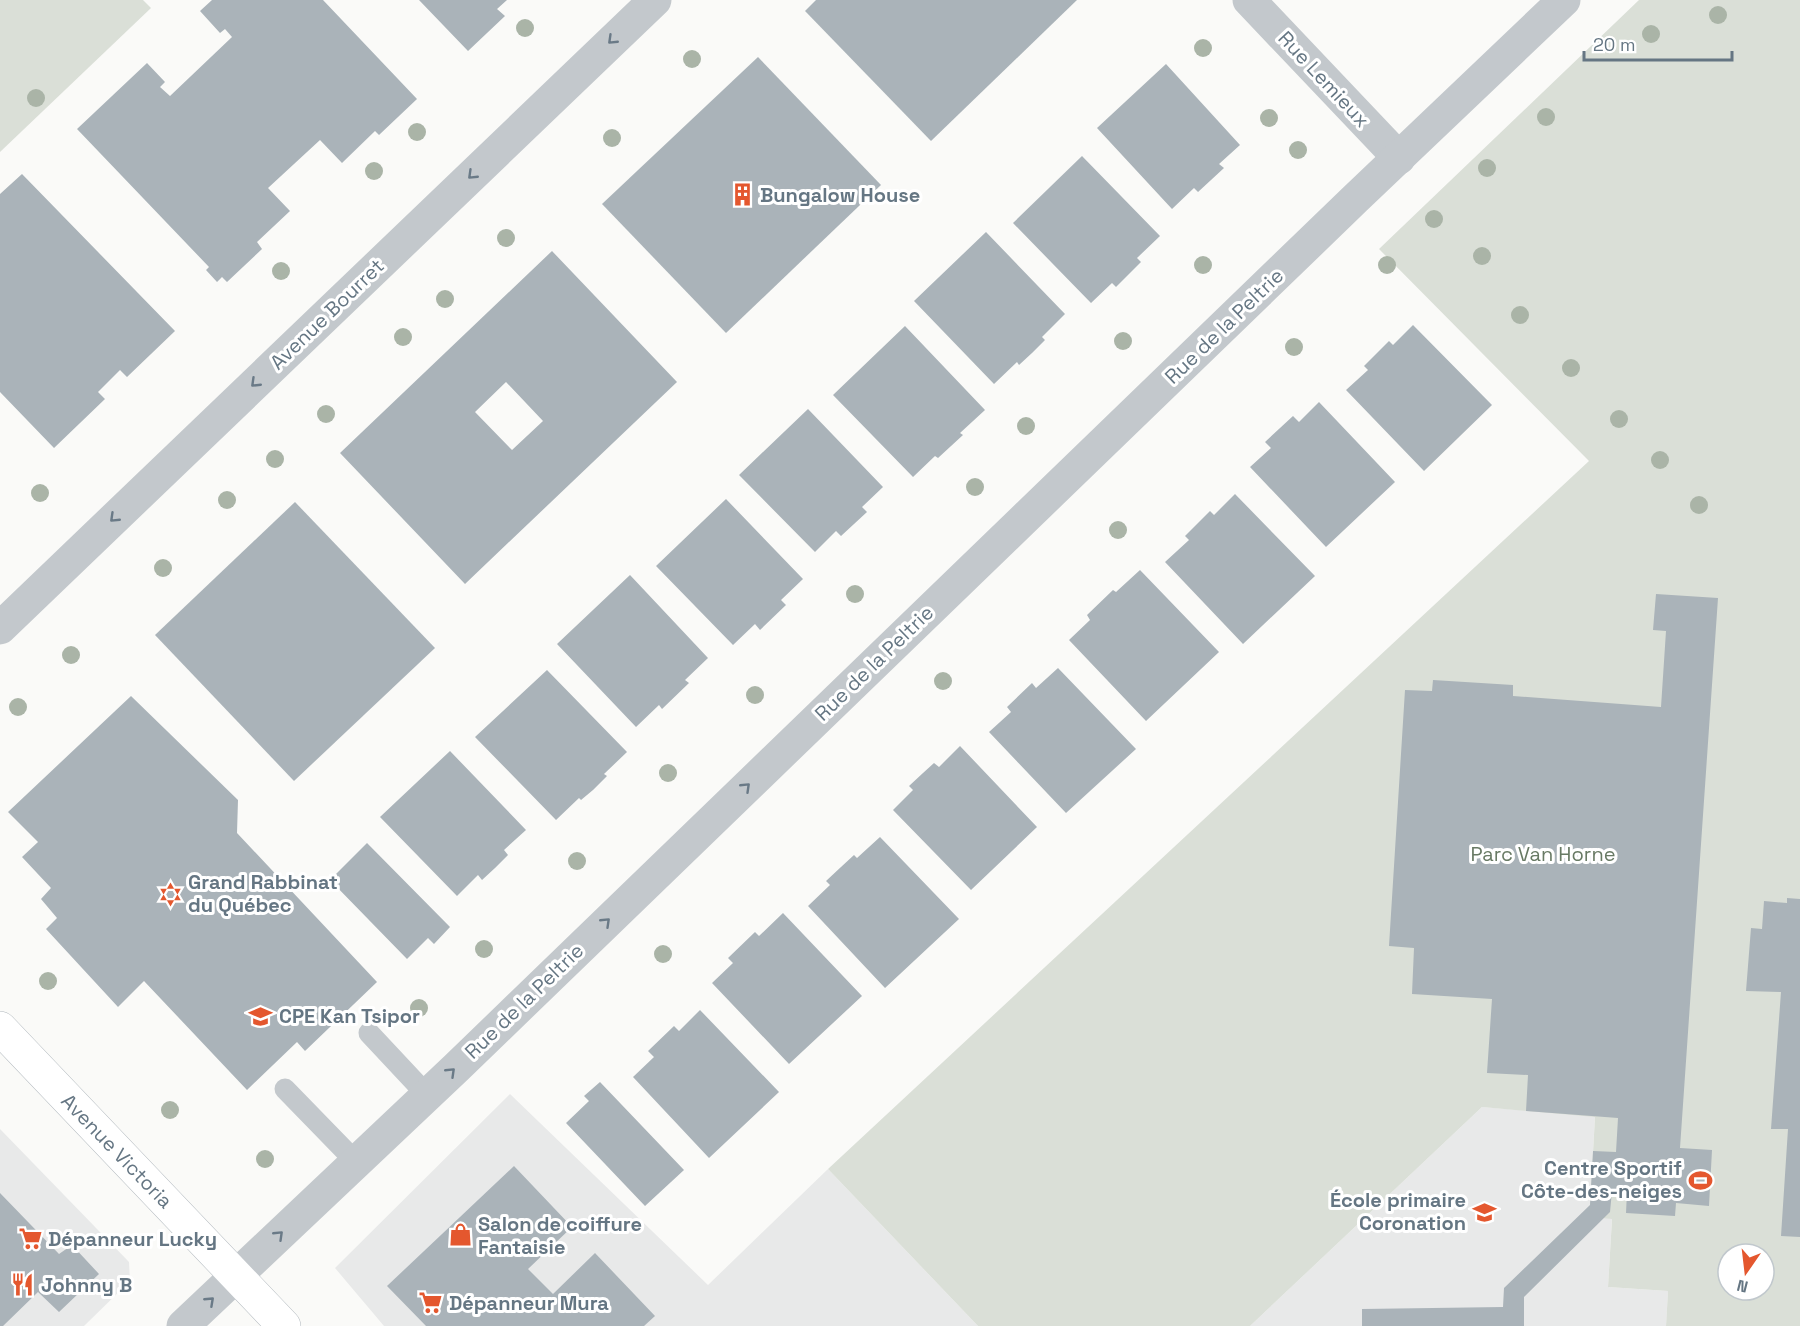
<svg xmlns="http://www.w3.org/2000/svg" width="1800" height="1326" font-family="'Space Grotesk',sans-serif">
<rect width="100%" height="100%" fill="#fafaf8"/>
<!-- built -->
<g fill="#e8e9e9">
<polygon points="510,1094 708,1285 828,1169 978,1326 384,1326 335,1268"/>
<polygon points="1482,1107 1595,1116 1590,1205 1612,1218 1608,1287 1668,1291 1666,1326 1250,1326"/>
<polygon points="0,1129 129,1262 130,1281 84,1326 0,1326"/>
</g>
<!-- green -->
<g fill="#dadfd7" fill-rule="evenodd">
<polygon points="0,0 143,0 151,8 0,152"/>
<path d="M1639 0H1800V1326H1666L1668 1291 1608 1287 1612 1219 1602 1218 1590 1205 1595 1117 1482 1107 1250 1326H978L828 1169 1589 461 1379 249ZM1728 1254H1764V1290H1728Z"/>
</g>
<!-- building -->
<g fill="#aab3b9" fill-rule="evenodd">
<polygon points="212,0 323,0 417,99 379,135 375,131 342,163 320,140 268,188 290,211 257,242 262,249 227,282 222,277 217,282 206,270 209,267 77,129 147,63 165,82 160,87 170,96 232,37 225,29 220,33 200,11"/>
<polygon points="419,0 507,0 497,9 505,16 468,51"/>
<polygon points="816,0 1077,0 931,141 805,11"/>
<polygon points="758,57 881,185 726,333 602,204"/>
<polygon points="1166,64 1240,145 1219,164 1224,168 1198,192 1194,188 1172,209 1097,128"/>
<polygon points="1082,156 1160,236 1137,258 1141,262 1116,287 1112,283 1091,303 1013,223"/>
<polygon points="22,174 175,331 127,377 120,370 98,392 105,399 54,448 0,392 0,194"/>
<polygon points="986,232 1065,314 1042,337 1045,340 1032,353 1019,365 1017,362 994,384 914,301"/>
<path d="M552 251 677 382 465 584 340 453ZM506 382 543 421 512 450 475 412Z"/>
<polygon points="1413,325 1492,405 1424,471 1346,390 1368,370 1364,366 1389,341 1393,345"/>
<polygon points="905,326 985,410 960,433 963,435 938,458 935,456 913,477 833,395"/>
<polygon points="1319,402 1395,482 1326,547 1250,467 1271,448 1265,442 1293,416 1299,422"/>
<polygon points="808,409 883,487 862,507 867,512 841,536 836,531 815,552 739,475"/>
<polygon points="1235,494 1315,576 1243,644 1165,562 1189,540 1185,536 1210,511 1214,515"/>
<polygon points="726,499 803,579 781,600 786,605 760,630 755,624 733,645 656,566"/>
<polygon points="295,502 435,648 294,781 155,635"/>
<polygon points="1140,570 1219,652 1146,721 1069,640 1090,620 1087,615 1113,590 1116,592"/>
<polygon points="630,575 708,658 685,680 689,683 662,709 659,705 636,727 557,644"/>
<polygon points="1656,594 1718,598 1680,1148 1712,1150 1709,1206 1676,1203 1675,1216 1626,1213 1627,1192 1612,1191 1610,1212 1524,1297 1524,1326 1362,1326 1362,1309 1503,1307 1504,1288 1590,1205 1593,1151 1616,1152 1618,1118 1526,1111 1528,1075 1487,1073 1492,999 1412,994 1414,948 1389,946 1405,690 1432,691 1433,680 1513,685 1513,696 1661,707 1666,631 1653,630"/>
<polygon points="1058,668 1136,749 1066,813 989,732 1011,712 1007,707 1032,683 1036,688"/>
<polygon points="547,670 627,752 604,774 607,776 593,790 581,800 579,798 556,820 475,737"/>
<polygon points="131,696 238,800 237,833 377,982 305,1051 297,1042 247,1090 144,981 118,1007 46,929 57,918 41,899 51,888 22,857 38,842 8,812"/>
<polygon points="960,746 1037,827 971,890 893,810 913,790 909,786 923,773 934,763 939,767"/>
<polygon points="450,751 526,830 504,850 508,855 495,868 482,880 478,875 457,896 380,817"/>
<polygon points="880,837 959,919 885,988 808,906 830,885 826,881 841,867 854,855 857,858"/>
<polygon points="367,843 450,927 434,944 428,938 407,959 330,880"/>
<polygon points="1787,898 1800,899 1800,1237 1781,1236 1788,1129 1771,1129 1781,992 1746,991 1751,928 1762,929 1764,901 1787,903"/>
<polygon points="783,913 862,996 789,1064 712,983 733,963 728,958 755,932 759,936"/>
<polygon points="700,1010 779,1092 709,1158 633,1077 654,1057 648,1051 674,1026 679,1031"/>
<polygon points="600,1082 684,1170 645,1206 566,1123 589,1101 584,1096"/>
<polygon points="514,1166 572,1227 528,1269 553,1294 595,1253 655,1316 644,1326 426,1326 387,1286"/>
<polygon points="0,1193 59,1254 72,1245 99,1274 59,1312 38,1292 3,1326 0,1326"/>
</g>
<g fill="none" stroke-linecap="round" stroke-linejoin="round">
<defs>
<polyline id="secondary" points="0,1028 284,1326"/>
</defs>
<!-- secondary casing -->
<use href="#secondary" stroke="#b3babf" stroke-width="34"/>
<!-- lane -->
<g stroke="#c3c8cc" stroke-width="21">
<polyline points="369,1033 427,1095"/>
<polyline points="285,1089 356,1162"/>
</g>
<!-- street -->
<g stroke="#c3c8cc" stroke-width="33">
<polyline points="1249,0 1399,158"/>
<polyline points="0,628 655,0"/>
<polyline points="183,1326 456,1068 1355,199 1564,0"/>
</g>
<!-- secondary -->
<use href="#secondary" stroke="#fff" stroke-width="33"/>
</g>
<!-- trees -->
<g fill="#aab4a7">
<circle cx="1718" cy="15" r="9"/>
<circle cx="525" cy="28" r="9"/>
<circle cx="1651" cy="34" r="9"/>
<circle cx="1203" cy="48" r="9"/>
<circle cx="692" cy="59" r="9"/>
<circle cx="36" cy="98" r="9"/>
<circle cx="1546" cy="117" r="9"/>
<circle cx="1269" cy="118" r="9"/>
<circle cx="417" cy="132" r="9"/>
<circle cx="612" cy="138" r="9"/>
<circle cx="1298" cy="150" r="9"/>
<circle cx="1487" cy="168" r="9"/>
<circle cx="374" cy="171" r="9"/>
<circle cx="1434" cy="219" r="9"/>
<circle cx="506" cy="238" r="9"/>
<circle cx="1482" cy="256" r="9"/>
<circle cx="1203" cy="265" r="9"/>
<circle cx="1387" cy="265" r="9"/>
<circle cx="281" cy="271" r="9"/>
<circle cx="445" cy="299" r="9"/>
<circle cx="1520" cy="315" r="9"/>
<circle cx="403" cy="337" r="9"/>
<circle cx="1123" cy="341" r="9"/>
<circle cx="1294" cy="347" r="9"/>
<circle cx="1571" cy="368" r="9"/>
<circle cx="326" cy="414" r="9"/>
<circle cx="1619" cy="419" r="9"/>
<circle cx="1026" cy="426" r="9"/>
<circle cx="275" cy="459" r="9"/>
<circle cx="1660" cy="460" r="9"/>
<circle cx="975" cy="487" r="9"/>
<circle cx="40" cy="493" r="9"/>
<circle cx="227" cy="500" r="9"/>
<circle cx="1699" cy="505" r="9"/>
<circle cx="1118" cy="530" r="9"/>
<circle cx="163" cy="568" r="9"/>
<circle cx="855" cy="594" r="9"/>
<circle cx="71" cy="655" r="9"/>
<circle cx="943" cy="681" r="9"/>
<circle cx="755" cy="695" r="9"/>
<circle cx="18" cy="707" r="9"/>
<circle cx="668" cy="773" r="9"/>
<circle cx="577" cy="861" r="9"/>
<circle cx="484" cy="949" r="9"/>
<circle cx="663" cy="954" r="9"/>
<circle cx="48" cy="981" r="9"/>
<circle cx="419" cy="1008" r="9"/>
<circle cx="170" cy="1110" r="9"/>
<circle cx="265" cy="1159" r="9"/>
</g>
<!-- one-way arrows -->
<defs><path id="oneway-chevron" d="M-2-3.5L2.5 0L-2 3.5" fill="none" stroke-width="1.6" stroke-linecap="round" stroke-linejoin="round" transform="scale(1.5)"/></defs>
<g stroke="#6a7a87">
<use href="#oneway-chevron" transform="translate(612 40) rotate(136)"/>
<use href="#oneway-chevron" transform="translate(472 175) rotate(136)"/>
<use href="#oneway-chevron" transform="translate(255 383) rotate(136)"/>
<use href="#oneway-chevron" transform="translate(114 518) rotate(136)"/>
<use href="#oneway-chevron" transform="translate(746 787) rotate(-44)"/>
<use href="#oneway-chevron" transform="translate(606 922) rotate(-44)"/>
<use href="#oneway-chevron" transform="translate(451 1072) rotate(-44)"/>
<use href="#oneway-chevron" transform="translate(279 1235) rotate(-44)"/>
<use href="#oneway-chevron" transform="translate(210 1301) rotate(-43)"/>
</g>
<!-- icons -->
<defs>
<symbol id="building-bare" viewBox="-9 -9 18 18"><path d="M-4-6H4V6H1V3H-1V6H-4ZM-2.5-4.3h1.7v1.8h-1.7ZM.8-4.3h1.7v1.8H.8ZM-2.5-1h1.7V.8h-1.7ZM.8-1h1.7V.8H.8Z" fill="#e4572e" stroke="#fff" stroke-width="2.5" paint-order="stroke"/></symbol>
<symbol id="synagogue-bare" viewBox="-9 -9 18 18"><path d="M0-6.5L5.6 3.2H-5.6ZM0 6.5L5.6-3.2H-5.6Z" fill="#e4572e" stroke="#fff" stroke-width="2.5" paint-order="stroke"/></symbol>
<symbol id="school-bare" viewBox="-9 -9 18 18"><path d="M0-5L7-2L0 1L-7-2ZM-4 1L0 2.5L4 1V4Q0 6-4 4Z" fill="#e4572e" stroke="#fff" stroke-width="2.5" paint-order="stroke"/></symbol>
<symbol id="stadium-bare" viewBox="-9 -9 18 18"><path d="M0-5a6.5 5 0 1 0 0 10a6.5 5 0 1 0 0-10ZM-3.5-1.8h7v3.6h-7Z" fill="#e4572e" stroke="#fff" stroke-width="2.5" paint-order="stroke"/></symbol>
<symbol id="shop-bare" viewBox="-9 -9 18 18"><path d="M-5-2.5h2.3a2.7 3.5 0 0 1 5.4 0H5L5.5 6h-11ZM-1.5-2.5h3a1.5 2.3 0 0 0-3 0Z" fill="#e4572e" stroke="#fff" stroke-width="2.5" paint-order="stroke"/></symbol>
<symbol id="supermarket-bare" viewBox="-9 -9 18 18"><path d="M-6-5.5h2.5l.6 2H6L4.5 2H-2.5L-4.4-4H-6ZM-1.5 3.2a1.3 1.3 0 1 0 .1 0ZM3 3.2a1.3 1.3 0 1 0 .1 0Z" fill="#e4572e" stroke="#fff" stroke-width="2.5" paint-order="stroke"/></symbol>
<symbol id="restaurant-bare" viewBox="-9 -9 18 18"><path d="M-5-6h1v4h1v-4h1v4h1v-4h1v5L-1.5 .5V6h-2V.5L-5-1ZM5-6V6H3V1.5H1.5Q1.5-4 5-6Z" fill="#e4572e" stroke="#fff" stroke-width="2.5" paint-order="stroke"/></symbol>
</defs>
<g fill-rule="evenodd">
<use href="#building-bare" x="726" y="178" width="33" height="33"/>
<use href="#synagogue-bare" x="154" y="878" width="33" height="33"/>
<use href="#school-bare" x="244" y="1000" width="33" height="33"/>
<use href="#stadium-bare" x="1684" y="1164" width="33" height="33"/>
<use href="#school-bare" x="1468" y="1196" width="33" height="33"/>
<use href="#shop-bare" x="444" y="1218" width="33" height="33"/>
<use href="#supermarket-bare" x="14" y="1222" width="33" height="33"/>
<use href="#restaurant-bare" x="6" y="1268" width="33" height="33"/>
<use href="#supermarket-bare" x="414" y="1286" width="33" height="33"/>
</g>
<g text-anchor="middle" stroke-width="6" stroke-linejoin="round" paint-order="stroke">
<!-- street labels -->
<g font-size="20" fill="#657683" stroke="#fff">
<text transform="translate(1324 79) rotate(47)" y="7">Rue Lemieux</text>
<text transform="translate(327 314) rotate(-44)" y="7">Avenue Bourret</text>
<text transform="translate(1224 326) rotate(-44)" y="7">Rue de la Peltrie</text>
<text transform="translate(874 663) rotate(-44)" y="7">Rue de la Peltrie</text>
<text transform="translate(524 1001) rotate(-44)" y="7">Rue de la Peltrie</text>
<text transform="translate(117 1151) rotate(46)" y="7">Avenue Victoria</text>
</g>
<!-- poi labels -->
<g font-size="20" font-weight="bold" fill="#657683" stroke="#fff" text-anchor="start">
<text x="760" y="202">Bungalow House</text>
<text x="188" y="889">Grand Rabbinat<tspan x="188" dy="23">du Québec</tspan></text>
<text x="279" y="1023">CPE Kan Tsipor</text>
<text x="1682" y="1175" text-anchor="end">Centre Sportif<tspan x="1682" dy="23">Côte-des-neiges</tspan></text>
<text x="1466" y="1207" text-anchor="end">École primaire<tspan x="1466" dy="23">Coronation</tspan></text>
<text x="478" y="1231">Salon de coiffure<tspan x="478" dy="23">Fantaisie</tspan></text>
<text x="48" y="1246">Dépanneur Lucky</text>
<text x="41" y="1292">Johnny B</text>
<text x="449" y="1310">Dépanneur Mura</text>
</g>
<!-- park labels -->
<g font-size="20" fill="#687a64" stroke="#fff">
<text x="1543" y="861">Parc Van Horne</text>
</g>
</g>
<!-- north arrow -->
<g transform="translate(1746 1272) rotate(194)"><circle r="28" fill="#ffffff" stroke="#c1c8cd" stroke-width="1.5"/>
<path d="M0-4.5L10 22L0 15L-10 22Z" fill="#e4572e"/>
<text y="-9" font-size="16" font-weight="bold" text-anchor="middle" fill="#657683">N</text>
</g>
<!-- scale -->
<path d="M1584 51v9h148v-9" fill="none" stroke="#657683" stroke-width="3"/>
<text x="1593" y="51" font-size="18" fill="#657683" stroke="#ffffff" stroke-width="4.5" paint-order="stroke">20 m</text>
</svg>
